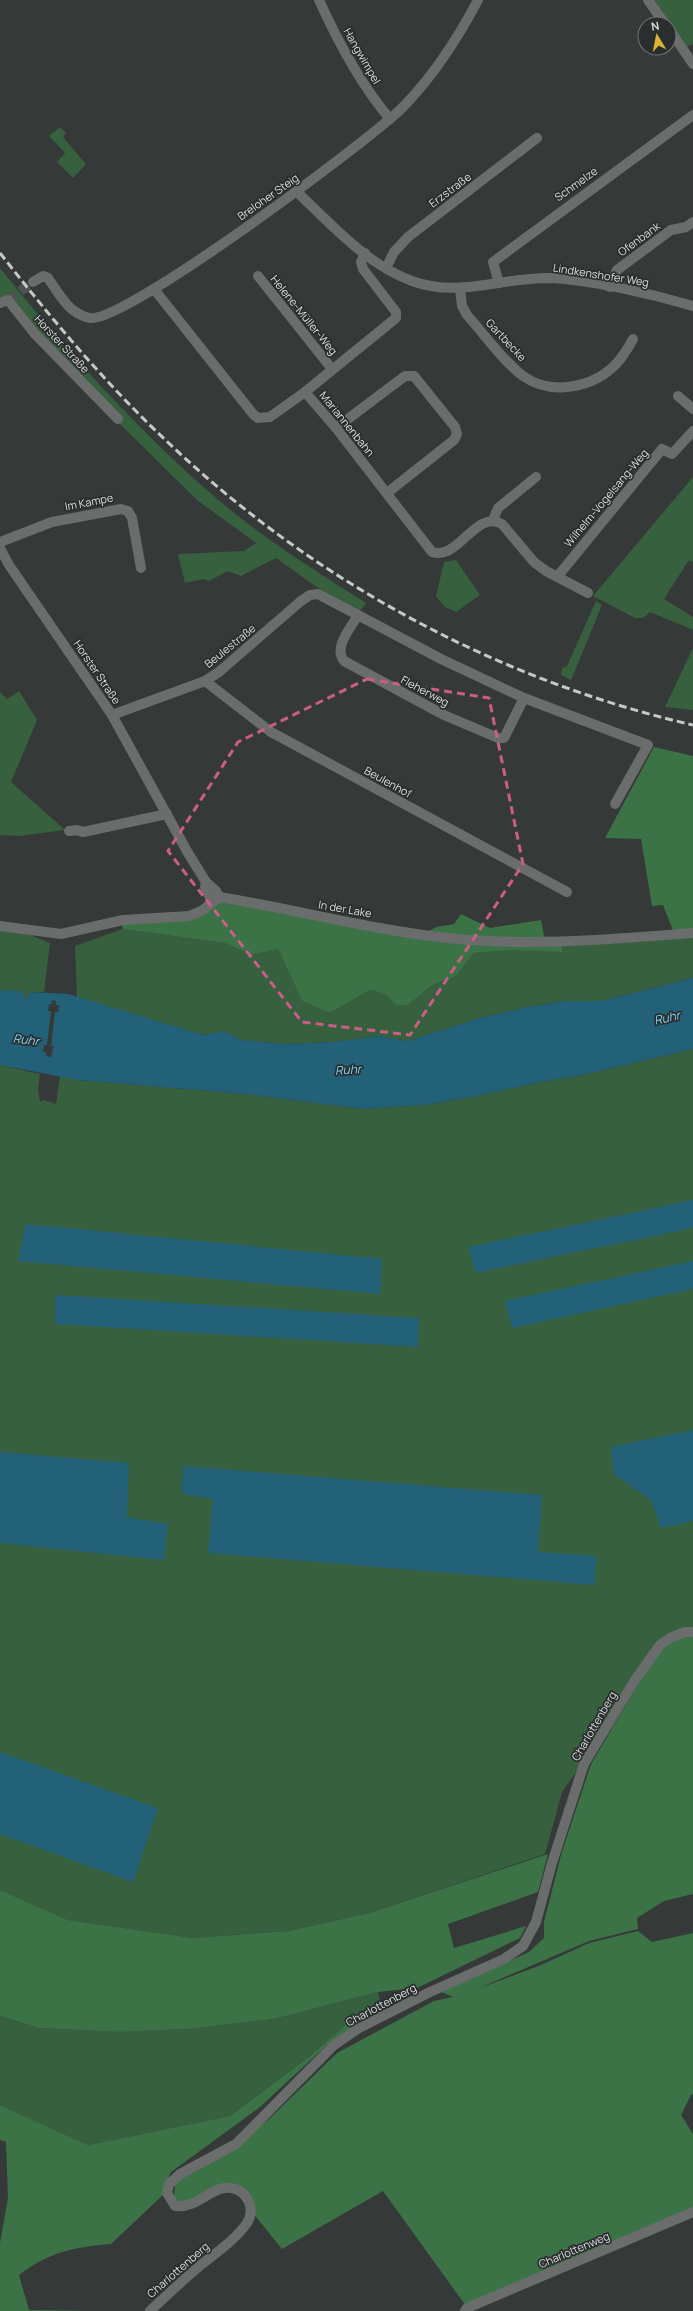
<svg xmlns="http://www.w3.org/2000/svg" width="693" height="2311" font-family="Manrope,sans-serif">
<rect width="100%" height="100%" fill="#353938"/>
<!-- green -->
<g fill="#37603f">
<polygon points="654,0 693,0 693,44 686,47"/>
<polygon points="60,127 66,133 63,137 86,164 73,178 57,162 65,153 49,136"/>
<path d="M0 268C66 350 135 428 215 497 261 537 314 570 366 603L359 612 315 586 276 558 241 576 228 571 209 581 203 579 185 583 178 554 244 551 256 543 197 500 118 422 9 300 0 303Z"/>
<polygon points="693,477 693,562 689,560 664,599 693,617 693,630 650,612 643,618 635,618 593,596"/>
<polygon points="456,560 480,595 456,612 445,607 436,596 444,562"/>
<polygon points="596,601 602,605 571,680 561,675 562,668 567,666"/>
<polygon points="693,648 693,710 665,707"/>
<polygon points="19,691 37,720 11,782 65,830 19,836 0,835 0,692 7,699"/>
<polygon points="0,929 20,931 50,943 44,992 31,992 25,1001 10,990 0,990"/>
<polygon points="122,929 225,943 252,955 278,949 302,1001 330,1013 370,990 385,994 396,1005 408,1005 431,986 456,976 474,953 513,950 563,951 561,942 693,934 693,978 601,1001 566,1001 527,1007 484,1017 407,1041 378,1036 332,1042 286,1044 241,1040 224,1031 204,1035 77,997 75,946"/>
<polygon points="693,1049 693,1628 675,1631 562,1792 545,1854 369,1913 288,1931 193,1938 68,1920 0,1890 0,1065 40,1074 38,1089 40,1102 44,1100 56,1104 60,1076 78,1080 246,1094 363,1109 424,1105 471,1097 546,1081 578,1076"/>
<polygon points="378,1992 380,2000 346,2024 310,2056 230,2116 88,2145 0,2105 0,2016 39,2028 119,2032 189,2029 274,2019"/>
</g>
<!-- forest -->
<g fill="#3b7347">
<polygon points="654,747 693,756 693,931 674,933 663,905 652,906 641,839 605,838"/>
<polygon points="219,899 424,934 436,927 454,924 461,914 490,928 541,920 545,941 561,942 563,952 513,950 474,953 456,976 431,986 408,1005 396,1005 385,994 370,990 330,1013 302,1001 278,949 252,955 225,943 122,929 123,921 189,917"/>
<polygon points="693,1634 693,1894 664,1901 637,1918 638,1929 589,1941 477,1989 541,1965 589,1943 638,1931 652,1942 693,1933 693,2094 691,2095 681,2115 693,2134 693,2209 466,2306 383,2191 282,2249 232,2187 184,2204 174,2200 175,2182 237,2145 271,2117 337,2053 434,2001 453,1997 441,1992 529,1952 544,1938 544,1922 561,1855 591,1764 639,1683 664,1646 669,1642"/>
<polygon points="548,1854 538,1892 448,1924 454,1948 526,1926 520,1938 417,1988 378,1992 274,2019 189,2029 119,2032 39,2028 0,2016 0,1890 68,1920 193,1938 288,1931 369,1913"/>
<path d="M380 2000 359 2023 328 2044 260 2107 171 2172 166 2182 165 2193 111 2244C74 2247 49 2252 19 2275L29 2310 89 2311H0V2243L8 2198 6 2142 0 2140V2105L88 2145 230 2116 310 2056 346 2024Z"/>
</g>
<!-- water -->
<g fill="#236178">
<polygon points="693,978 693,1049 578,1076 546,1081 471,1097 424,1105 363,1109 246,1094 78,1080 0,1065 0,990 23,991 25,1001 31,992 68,994 204,1035 224,1031 241,1040 286,1044 332,1042 378,1036 407,1041 484,1017 527,1007 566,1001 601,1001"/>
<polygon points="693,1200 693,1228 476,1273 468,1247"/>
<polygon points="26,1224 382,1259 380,1294 18,1261"/>
<polygon points="693,1261 693,1289 512,1328 505,1301"/>
<polygon points="55,1295 419,1318 418,1347 55,1324"/>
<polygon points="693,1430 693,1521 661,1528 651,1500 614,1474 611,1447"/>
<polygon points="0,1452 129,1463 127,1517 168,1524 164,1560 0,1543"/>
<polygon points="183,1466 542,1495 538,1552 596,1556 595,1585 208,1553 213,1499 182,1494"/>
<polygon points="0,1752 158,1808 133,1882 0,1834"/>
</g>
<!-- pier -->
<polygon fill="#353938" points="52,1000 56,1001 56,1005 59,1005 58,1012 55,1012 51,1046 54,1046 51,1057 46,1056 46,1052 43,1052 44,1045 47,1045 51,1011 48,1011 49,1004 52,1004"/>
<g fill="none" stroke-linecap="round" stroke-linejoin="round">
<!-- minor-tunnel -->
<polyline stroke="#4e5251" stroke-width="10" stroke-dasharray="10 5" stroke-linecap="butt" points="8,300 33,282"/>
<!-- minor -->
<g stroke="#6b6d6d" stroke-width="10">
<path d="M319 0C338 42 360 84 390 119"/>
<polyline points="648,0 665,24"/>
<polyline points="669,29 693,64"/>
<path d="M297 192C331 224 367 265 412 281 458 298 500 278 547 278 589 279 652 294 693 306"/>
<polyline points="386,268 394,252 408,237 537,138"/>
<polyline points="258,276 332,369"/>
<path d="M33 282 43 276 48 278C59 294 69 314 90 318 123 324 372 139 404 106 434 75 458 38 478 0"/>
<polyline points="499,283 493,262 693,115"/>
<polyline points="610,287 617,270 671,230 686,227 693,222"/>
<polyline points="154,289 253,414 258,418 270,417 305,392 396,318 396,312 363,269 361,262 365,253"/>
<path d="M460 289 462 306 467 315C485 335 502 360 523 376 551 396 593 388 616 364 623 357 628 348 633 339"/>
<polyline points="0,303 8,300 34,333 118,419"/>
<path d="M305 392 336 428 432 552C459 561 475 509 502 524L534 562 546 571 588 593"/>
<polyline points="678,396 693,409"/>
<polyline points="336,428 405,376 414,376 455,427 457,434 454,440 387,493"/>
<polyline points="493,520 498,508 536,477"/>
<polyline points="0,542 52,522 121,509 128,511 132,518 141,568"/>
<polyline points="0,548 9,565 112,715 188,853 206,882 216,891 219,897"/>
<polyline points="557,577 662,449 672,454 693,431"/>
<path d="M358 615C351 628 333 647 344 661L444 715 498 738H504L524 698"/>
<polyline points="205,681 271,732 567,892"/>
<polyline points="112,715 205,681 219,672 301,601 310,595 318,594 441,659 524,698 648,745 615,804"/>
<polyline points="69,831 77,830 83,832 167,814"/>
<polyline points="206,882 205,887 212,902"/>
<path d="M0 926 61 934 123 920 189 916 203 910 219 897C295 909 371 930 448 938 530 947 612 939 693 933"/>
<path d="M150 2311C167 2295 184 2279 202 2264 217 2252 236 2239 247 2223 256 2209 247 2190 231 2188 212 2185 198 2209 175 2206L167 2193 169 2184 180 2174 236 2144 333 2046 359 2028 430 1992 504 1959 523 1946 536 1922 552 1863 584 1764 635 1680 660 1645 670 1638 685 1632H693"/>
<polyline points="465,2311 467,2308 693,2212"/>
</g>
<!-- rail -->
<path stroke="#c6c9c8" stroke-width="3" stroke-dasharray="8 4" stroke-linecap="butt" d="M0 253C54 322 110 389 175 449 319 584 501 681 693 725"/>
</g>
<!-- marked area -->
<path fill="none" stroke="#cb5e89" stroke-width="3" stroke-dasharray="8 5" stroke-linejoin="round" d="M367 679 489 698 523 864 410 1035 302 1022 168 851 238 742Z"/>
<g text-anchor="middle" stroke-width="3.5" stroke-linejoin="round" paint-order="stroke">
<!-- street labels -->
<g font-size="11" fill="#dcdfde" stroke="#2b2e2e">
<text transform="translate(362 56) rotate(60)" y="4">Hangwimpel</text>
<text transform="translate(576 184) rotate(-36)" y="4">Schmelze</text>
<text transform="translate(450 190) rotate(-37)" y="4">Erzstraße</text>
<text transform="translate(268 197) rotate(-35)" y="4">Breloher Steig</text>
<text transform="translate(639 239) rotate(-36)" y="4">Ofenbank</text>
<text transform="translate(601 275) rotate(9)" y="4">Lindkenshofer Weg</text>
<text transform="translate(304 315) rotate(51)" y="4">Helene-Müller-Weg</text>
<text transform="translate(506 340) rotate(47)" y="4">Gartbecke</text>
<text transform="translate(62 344) rotate(47)" y="4">Horster Straße</text>
<text transform="translate(347 424) rotate(51)" y="4">Mariannenbahn</text>
<text transform="translate(606 498) rotate(-50)" y="4">Wilhelm-Vogelsang-Weg</text>
<text transform="translate(89 502) rotate(-11)" y="4">Im Kampe</text>
<text transform="translate(230 646) rotate(-39)" y="4">Beulestraße</text>
<text transform="translate(97 672) rotate(56)" y="4">Horster Straße</text>
<text transform="translate(425 691) rotate(28)" y="4">Fleherweg</text>
<text transform="translate(388 782) rotate(29)" y="4">Beulenhof</text>
<text transform="translate(345 909) rotate(10)" y="4">In der Lake</text>
<text transform="translate(594 1726) rotate(-60)" y="4">Charlottenberg</text>
<text transform="translate(381 2005) rotate(-28)" y="4">Charlottenberg</text>
<text transform="translate(574 2250) rotate(-23)" y="4">Charlottenweg</text>
<text transform="translate(178 2270) rotate(-41)" y="4">Charlottenberg</text>
</g>
<!-- water labels -->
<g font-size="12" font-style="italic" fill="#80d6f8" stroke="#2b2e2e">
<text transform="translate(667 1018) rotate(-13)" y="4">Ruhr</text>
<text transform="translate(26 1040) rotate(7)" y="4">Ruhr</text>
<text transform="translate(348 1070) rotate(-4)" y="4">Ruhr</text>
</g>
</g>
<!-- north arrow -->
<g transform="translate(657 36) rotate(350)"><circle r="19" fill="#2b2e2e" stroke="#727574"/>
<path d="M0-3L7 15L0 10L-7 15Z" fill="#d9b334"/>
<text y="-6" font-size="11" font-weight="bold" text-anchor="middle" fill="#dcdfde">N</text>
</g>
</svg>
